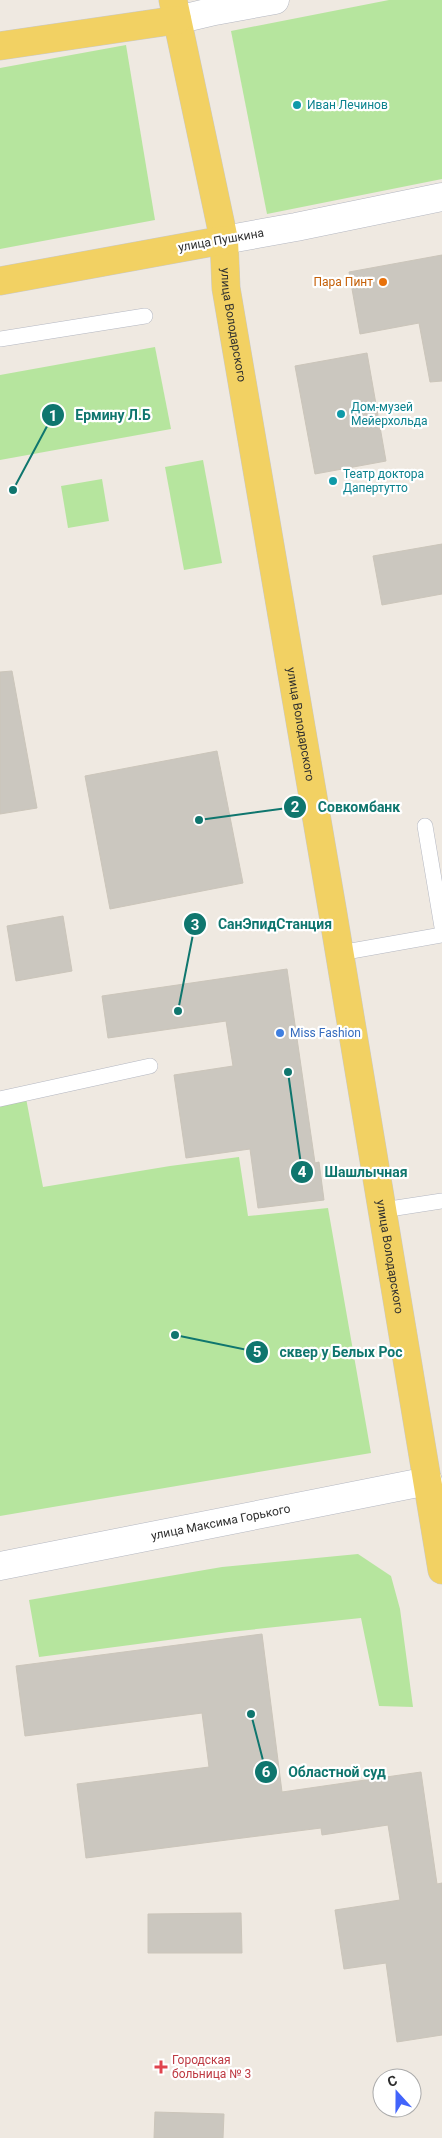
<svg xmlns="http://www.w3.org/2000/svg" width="442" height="2138" font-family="Roboto,sans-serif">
<rect width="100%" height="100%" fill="#efe9e1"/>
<!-- green -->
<g fill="#b6e59e">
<polygon points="389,0 442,0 442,179 267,214 231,31"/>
<polygon points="126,45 155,220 0,249 0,68"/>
<polygon points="155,347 171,429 0,460 0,375"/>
<polygon points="203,460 222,563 184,570 165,467"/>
<polygon points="102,479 109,521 68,528 61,486"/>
<polygon points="25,1093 43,1187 170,1166 239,1157 248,1216 328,1208 371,1453 0,1516 0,1099"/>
<polygon points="358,1554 391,1576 400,1609 413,1707 379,1706 361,1618 229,1632 39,1657 29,1600 222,1567"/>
</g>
<!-- building -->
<g fill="#cbc7bf" stroke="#cbc5ba">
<polygon points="442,255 442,381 430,382 419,323 360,334 349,272"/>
<polygon points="367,353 386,461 315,474 295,366"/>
<polygon points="442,544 442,594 382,605 373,556"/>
<polygon points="12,671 37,808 0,814 0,672"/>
<polygon points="217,751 243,883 110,909 85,776"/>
<polygon points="63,916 72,971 16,981 7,926"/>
<polygon points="287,969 315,1163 319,1162 324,1200 258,1208 250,1149 186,1158 174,1075 233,1066 226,1021 108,1038 102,996"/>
<polygon points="262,1634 282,1792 421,1772 437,1884 442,1883 442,2035 397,2042 386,1963 344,1969 335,1910 400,1900 388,1825 322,1835 321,1828 86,1858 77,1784 209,1767 202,1713 25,1736 16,1666"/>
<polygon points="241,1913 242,1953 148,1953 148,1914"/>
<polygon points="155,2112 224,2114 223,2138 154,2138"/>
</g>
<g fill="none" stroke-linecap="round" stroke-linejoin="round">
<defs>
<g id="lane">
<polyline points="0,339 145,316"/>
<polyline points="425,826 442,927"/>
<polyline points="340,953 442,935"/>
<polyline points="0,1099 150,1066"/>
<polyline points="383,1210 442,1201"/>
</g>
<g id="street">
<polyline points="177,20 215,11 275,0"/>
<polyline points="224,240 296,227 442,197"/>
<path id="s1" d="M0 1566 428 1481"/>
</g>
<g id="primary">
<path id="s2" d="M173 0 224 240 226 288 333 914 442 1570"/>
<polyline points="0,46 177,20"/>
<polyline points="0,281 224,240"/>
</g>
</defs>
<!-- lane casing -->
<use href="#lane" stroke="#b4b7c1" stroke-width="16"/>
<!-- street casing -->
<use href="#street" stroke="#b4b7c1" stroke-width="29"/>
<!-- primary casing -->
<use href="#primary" stroke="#c9c9c9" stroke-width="29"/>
<!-- lane -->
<use href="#lane" stroke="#fff" stroke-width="15"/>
<!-- street -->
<use href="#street" stroke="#fff" stroke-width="28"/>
<!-- primary -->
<use href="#primary" stroke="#f2d163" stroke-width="28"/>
</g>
<!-- markers -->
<g fill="#0f9aa8" stroke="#fff" stroke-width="2">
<circle cx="297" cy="105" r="5"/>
<circle cx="341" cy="414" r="5"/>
<circle cx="333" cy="481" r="5"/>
</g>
<circle fill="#e8710a" stroke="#fff" stroke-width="2" cx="383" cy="282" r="5"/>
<circle fill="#3f7fe0" stroke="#fff" stroke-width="2" cx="280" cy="1033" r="5"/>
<path fill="#e0444e" stroke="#fff" stroke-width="2" d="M158.5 2059.5h5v5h5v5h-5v5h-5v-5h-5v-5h5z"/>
<g text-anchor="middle" stroke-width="4.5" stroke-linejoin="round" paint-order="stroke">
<!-- culture labels -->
<g font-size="12" fill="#0d838f" stroke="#fff" text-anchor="start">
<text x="307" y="109">Иван Лечинов</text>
<text x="351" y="411">Дом-музей<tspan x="351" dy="14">Мейерхольда</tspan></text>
<text x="343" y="478">Театр доктора<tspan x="343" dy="14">Дапертутто</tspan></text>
</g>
<!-- street labels -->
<g font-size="12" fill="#2e2e2e" stroke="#fff">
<text transform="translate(221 240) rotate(-10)" y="4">улица Пушкина</text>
<text dy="4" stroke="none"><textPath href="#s2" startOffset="331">улица Володарского</textPath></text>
<text dy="4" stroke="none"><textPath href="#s2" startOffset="736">улица Володарского</textPath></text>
<text dy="4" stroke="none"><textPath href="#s2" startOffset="1276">улица Володарского</textPath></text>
<text dy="4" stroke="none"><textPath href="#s1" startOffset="225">улица Максима Горького</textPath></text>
</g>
<!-- food labels -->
<g font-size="12" fill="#c56008" stroke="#fff" text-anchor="end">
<text x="373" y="286">Пара Пинт</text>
</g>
<!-- shop labels -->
<g font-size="12" fill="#366cbe" stroke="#fff" text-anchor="start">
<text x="290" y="1037">Miss Fashion</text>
</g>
<!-- health labels -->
<g font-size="12" fill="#be3a42" stroke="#fff" text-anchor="start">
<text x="172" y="2064">Городская<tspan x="172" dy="14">больница № 3</tspan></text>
</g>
</g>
<!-- callouts -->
<path fill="none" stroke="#0f766e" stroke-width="2" d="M13 490L53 415M199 820L295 807M178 1011L195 924M288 1072L302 1172M175 1335L257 1352M251 1714L266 1772"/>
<g fill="#0f766e" stroke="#fff" stroke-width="2">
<circle cx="13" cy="490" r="5"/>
<circle cx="199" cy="820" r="5"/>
<circle cx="178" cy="1011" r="5"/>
<circle cx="288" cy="1072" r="5"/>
<circle cx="175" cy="1335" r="5"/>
<circle cx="251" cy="1714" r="5"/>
<circle cx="53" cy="415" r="12"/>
<circle cx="295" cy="807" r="12"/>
<circle cx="195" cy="924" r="12"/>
<circle cx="302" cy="1172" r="12"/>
<circle cx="257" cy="1352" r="12"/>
<circle cx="266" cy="1772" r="12"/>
</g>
<g font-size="15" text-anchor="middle" font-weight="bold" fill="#fff">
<text x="53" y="421">1</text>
<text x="295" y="812">2</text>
<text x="195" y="930">3</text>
<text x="302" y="1177">4</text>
<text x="257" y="1357">5</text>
<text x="266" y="1777">6</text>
</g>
<g font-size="14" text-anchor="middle" font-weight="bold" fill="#0f766e" stroke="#fff" stroke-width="4.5" stroke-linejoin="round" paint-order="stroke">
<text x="113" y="420">Ермину Л.Б</text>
<text x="359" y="812">Совкомбанк</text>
<text x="275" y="929">СанЭпидСтанция</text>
<text x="366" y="1177">Шашлычная</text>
<text x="341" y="1357">сквер у Белых Рос</text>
<text x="337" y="1777">Областной суд</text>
</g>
<!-- north arrow -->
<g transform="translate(397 2093) rotate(339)"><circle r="24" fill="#ffffff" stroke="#ababab"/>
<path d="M0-4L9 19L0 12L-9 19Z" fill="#4264fb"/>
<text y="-8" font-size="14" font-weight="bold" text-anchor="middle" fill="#2e2e2e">С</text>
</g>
</svg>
